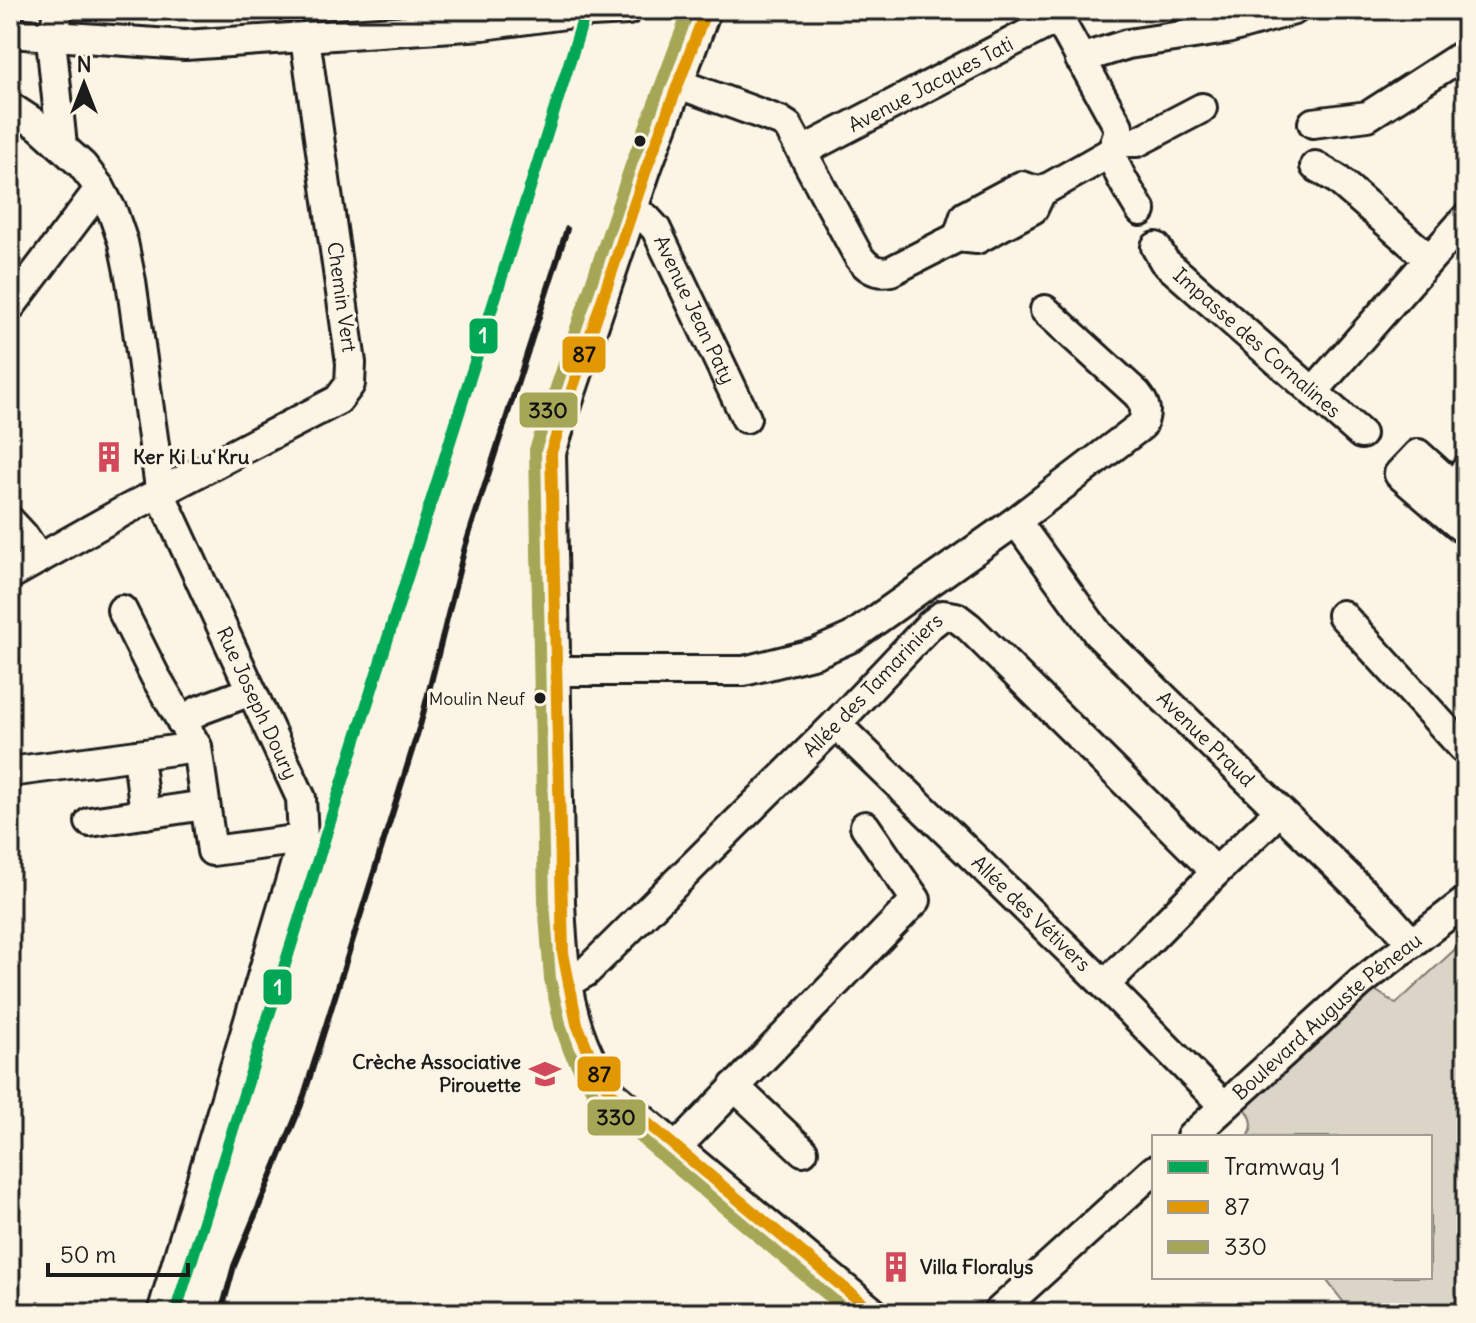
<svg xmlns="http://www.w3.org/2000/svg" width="1476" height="1323" font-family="Delius,sans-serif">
<rect width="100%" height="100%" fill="#fcf5e5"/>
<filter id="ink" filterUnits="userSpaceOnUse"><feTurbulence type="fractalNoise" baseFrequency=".0125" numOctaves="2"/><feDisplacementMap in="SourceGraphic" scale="16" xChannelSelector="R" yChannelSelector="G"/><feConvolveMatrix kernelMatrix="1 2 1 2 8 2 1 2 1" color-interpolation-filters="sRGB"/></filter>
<g filter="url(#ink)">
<!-- green -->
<path fill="#dbd5c8" stroke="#7c7872" stroke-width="2" d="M1466 939V1313H1352L1324 1277H1430V1137H1248C1255 1125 1252 1116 1243 1106L1372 988 1396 1004Z"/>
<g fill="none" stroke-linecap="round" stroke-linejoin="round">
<defs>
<g id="minor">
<polyline points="58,10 52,49 62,146"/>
<path d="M706 10 647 167 551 452 560 902C563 973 568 1032 610 1092L874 1313"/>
<path d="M1054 10 1118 126C1119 139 1114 141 1113 151 1111 165 1134 199 1141 211"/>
<polyline points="10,33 185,45 483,25 573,13 628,10"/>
<polyline points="1080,59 1128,44 1227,29 1294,10"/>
<path d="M679 84 780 121 788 126 859 257C867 268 877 274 891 271L958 237"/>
<path id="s1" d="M10 107 39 126 82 165 100 188 113 213 123 242 131 281 161 495 301 798 303 839 162 1313"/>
<polyline points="1313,123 1368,116 1466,53"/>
<polyline points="1118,142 1137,142 1202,108"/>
<path id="s2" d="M803 151 1058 18"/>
<polyline points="1315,166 1337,179 1428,258"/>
<polyline points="1041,192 1021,186 965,216 958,237 977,239 1033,209 1041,192 1113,151"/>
<path id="s3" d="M632 211 646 218 656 229 746 418"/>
<path id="s4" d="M1156 247 1164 261 1361 434"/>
<polyline points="10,307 100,188"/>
<polyline points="1313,392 1466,218"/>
<polyline points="1466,470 1436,506 1466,531"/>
<polyline points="1436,506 1399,474 1418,454 1453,486"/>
<polyline points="10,521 23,535 39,559"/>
<path id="s5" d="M1016 521 1098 634 1388 916 1412 943"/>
<polyline points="10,575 124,511 338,400 350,384 351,363 305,38"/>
<polyline points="122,610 155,676 197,747 212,851 303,839"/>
<polyline points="1342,615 1466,751"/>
<path d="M554 671H744L816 653 852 637 1016 521 1142 425C1147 411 1146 405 1137 394L1045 310"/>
<polyline points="181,721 200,710 251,691"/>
<path id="s6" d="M836 724 1105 985 1224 1106"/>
<polyline points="138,755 145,814"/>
<polyline points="10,772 197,747"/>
<polyline points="90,822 205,805"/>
<path id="s7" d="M565 984 586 972 836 724 930 625 943 615 956 617 969 627 1216 872"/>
<polyline points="1105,985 1216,872 1267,823"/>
<polyline points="734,1086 803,1151"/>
<path id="s8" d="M1191 1137 1361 982 1466 901"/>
<polyline points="676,1148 916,900 865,826"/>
<polyline points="997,1313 1154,1170"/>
</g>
</defs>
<!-- minor casing -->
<use href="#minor" stroke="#1c1c1c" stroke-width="34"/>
<!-- minor -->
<use href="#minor" stroke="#fcf5e5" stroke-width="28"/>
<!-- rail -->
<polyline stroke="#1c1c1c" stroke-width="6" points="221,1313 234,1266 301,1105 421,722 465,547 567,229"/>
<defs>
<polyline id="bus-1" points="706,10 647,167 551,452 563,953 577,1024 596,1070 610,1092 874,1313"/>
<polyline id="bus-2" points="689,10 632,162 535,450 544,902 550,979 561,1028 570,1053 599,1103 849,1313"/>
</defs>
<!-- bus-1 casing -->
<use href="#bus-1" stroke="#fcf5e5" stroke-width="18"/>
<!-- bus-2 casing -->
<use href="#bus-2" stroke="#fcf5e5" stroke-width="18"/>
<!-- bus-1 -->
<use href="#bus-1" stroke="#e19803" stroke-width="12"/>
<!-- bus-2 -->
<use href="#bus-2" stroke="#a5a756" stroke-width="12"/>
<defs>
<polyline id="tram-1" points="175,1313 586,10"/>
</defs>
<!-- tram-1 casing -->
<use href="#tram-1" stroke="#fcf5e5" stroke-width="18"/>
<!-- tram-1 -->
<use href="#tram-1" stroke="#00a754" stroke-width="12"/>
</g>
</g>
<!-- icons -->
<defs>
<symbol id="building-bare" viewBox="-9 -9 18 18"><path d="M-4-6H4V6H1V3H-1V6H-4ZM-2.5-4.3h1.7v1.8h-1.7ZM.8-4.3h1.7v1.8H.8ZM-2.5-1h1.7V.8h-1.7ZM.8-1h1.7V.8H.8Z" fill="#d1495b" stroke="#fcf5e5" stroke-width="2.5" paint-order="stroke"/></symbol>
<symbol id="school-bare" viewBox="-9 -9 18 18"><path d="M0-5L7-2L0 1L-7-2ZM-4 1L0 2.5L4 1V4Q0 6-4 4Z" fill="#d1495b" stroke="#fcf5e5" stroke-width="2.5" paint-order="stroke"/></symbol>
</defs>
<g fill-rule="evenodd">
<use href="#building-bare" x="87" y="435" width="44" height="44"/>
<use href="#school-bare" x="523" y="1052" width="44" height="44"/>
<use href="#building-bare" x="874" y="1245" width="44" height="44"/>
</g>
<!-- markers -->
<g fill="#1c1c1c" stroke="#fcf5e5" stroke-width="3">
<circle cx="640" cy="141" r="7"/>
<circle cx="540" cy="698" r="7"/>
</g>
<g text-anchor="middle" stroke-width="7" stroke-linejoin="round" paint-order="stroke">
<!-- bus labels -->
<g font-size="18" fill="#1c1c1c" stroke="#fcf5e5" text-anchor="end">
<text x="525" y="705">Moulin Neuf</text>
</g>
<!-- street labels -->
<g font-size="20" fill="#1c1c1c" stroke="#fcf5e5">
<text dy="7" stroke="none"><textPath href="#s2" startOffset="144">Avenue Jacques Tati</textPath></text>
<text transform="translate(342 297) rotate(82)" y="7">Chemin Vert</text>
<text dy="7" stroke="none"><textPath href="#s3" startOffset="120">Avenue Jean Paty</textPath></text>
<text dy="7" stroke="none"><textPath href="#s4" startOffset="140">Impasse des Cornalines</textPath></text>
<text dy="7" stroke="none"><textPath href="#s7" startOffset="430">Allée des Tamariniers</textPath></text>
<text dy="7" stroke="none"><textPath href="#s1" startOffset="666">Rue Joseph Doury</textPath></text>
<text dy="7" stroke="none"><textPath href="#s5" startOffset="290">Avenue Praud</textPath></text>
<text dy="7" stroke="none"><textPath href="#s6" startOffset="272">Allée des Vétivers</textPath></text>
<text dy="7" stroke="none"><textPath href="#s8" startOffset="182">Boulevard Auguste Péneau</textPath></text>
</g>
<!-- poi labels -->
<g font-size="20" font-weight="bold" fill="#1c1c1c" stroke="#fcf5e5" text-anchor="start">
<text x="133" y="464">Ker Ki Lu Kru</text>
<text x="521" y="1069" text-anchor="end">Crèche Associative<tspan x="521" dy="23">Pirouette</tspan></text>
<text x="920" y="1274">Villa Floralys</text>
</g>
</g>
<g stroke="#fcf5e5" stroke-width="3">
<rect x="468" y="317" width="31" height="38" rx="8" fill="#00a754"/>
<rect x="561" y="335" width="46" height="39" rx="8" fill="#e19803"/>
<rect x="518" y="391" width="61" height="38" rx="8" fill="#a5a756"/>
<rect x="262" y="968" width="31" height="38" rx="8" fill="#00a754"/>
<rect x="576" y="1055" width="46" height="38" rx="8" fill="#e19803"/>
<rect x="586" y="1098" width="61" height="39" rx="8" fill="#a5a756"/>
</g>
<g font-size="22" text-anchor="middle" font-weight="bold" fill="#fff">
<text x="483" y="343">1</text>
<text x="278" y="995">1</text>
</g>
<g font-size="22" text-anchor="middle" font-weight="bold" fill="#111">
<text x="584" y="362">87</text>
<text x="548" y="418">330</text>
<text x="599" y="1082">87</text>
<text x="616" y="1125">330</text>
</g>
<!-- margin -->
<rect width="1476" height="1323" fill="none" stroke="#fcf5e5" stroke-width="40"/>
<rect x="20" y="20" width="1436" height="1283" fill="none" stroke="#1c1c1c" stroke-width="3" filter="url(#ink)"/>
<!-- legend -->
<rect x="1152" y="1135" width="280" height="144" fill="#fcf5e5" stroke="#a29e95" stroke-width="2"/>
<rect x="1168" y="1161" width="40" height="12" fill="#00a754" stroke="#a29e95" stroke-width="2"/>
<text x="1224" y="1175" font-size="24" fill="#1c1c1c">Tramway 1</text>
<rect x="1168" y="1201" width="40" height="12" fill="#e19803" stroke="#a29e95" stroke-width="2"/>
<text x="1224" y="1215" font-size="24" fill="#1c1c1c">87</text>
<rect x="1168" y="1241" width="40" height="12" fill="#a5a756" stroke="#a29e95" stroke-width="2"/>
<text x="1224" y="1255" font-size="24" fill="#1c1c1c">330</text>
<!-- north arrow -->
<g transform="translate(84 84)" stroke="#fcf5e5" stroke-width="6" paint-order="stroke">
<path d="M0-6L14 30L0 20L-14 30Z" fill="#1c1c1c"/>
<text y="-12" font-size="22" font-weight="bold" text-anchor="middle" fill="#1c1c1c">N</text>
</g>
<!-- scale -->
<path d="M48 1263v12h140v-12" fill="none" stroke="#1c1c1c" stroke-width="4"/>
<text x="60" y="1263" font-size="24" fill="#1c1c1c" stroke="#fcf5e5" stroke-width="6" paint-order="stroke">50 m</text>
</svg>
